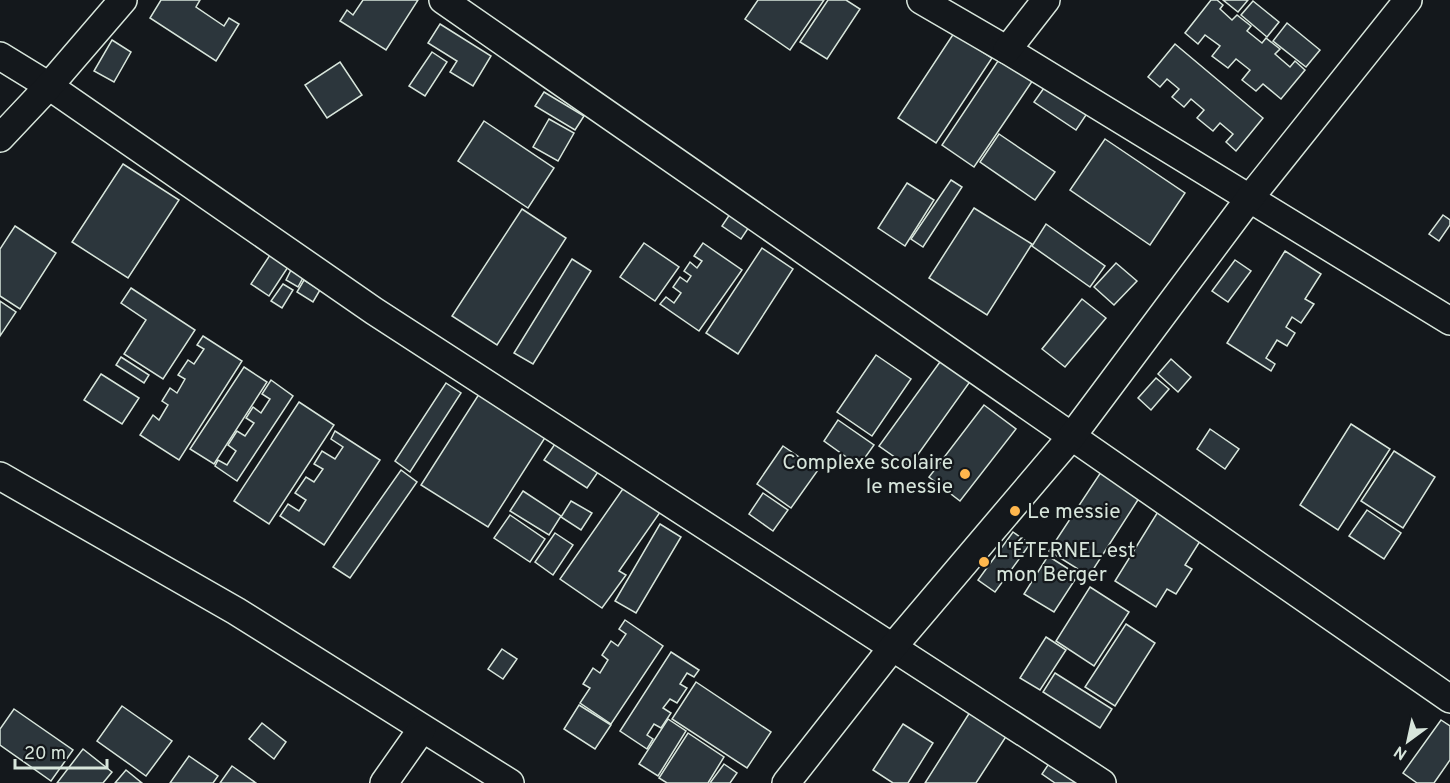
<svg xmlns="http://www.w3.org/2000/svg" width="1450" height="783" font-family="Overpass,sans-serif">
<rect width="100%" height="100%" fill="#14181c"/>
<!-- building -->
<g fill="#2c363c" stroke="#d8e6dc" stroke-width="1.5">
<polygon points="161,0 200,0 196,7 224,26 229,18 239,24 216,61 150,18"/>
<polygon points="363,0 418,0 386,50 340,21 347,10 353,15"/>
<polygon points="758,0 824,0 790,50 745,19"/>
<polygon points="828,0 846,0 860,9 827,59 800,42"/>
<polygon points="1211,0 1217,0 1223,5 1220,9 1232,20 1237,15 1251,26 1247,31 1262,43 1266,38 1280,49 1275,54 1290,67 1295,61 1305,70 1281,99 1263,84 1256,91 1242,80 1250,70 1236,59 1228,68 1212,56 1220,46 1205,35 1198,44 1185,33"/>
<polygon points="1223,0 1248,0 1238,12"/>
<polygon points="1253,1 1279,22 1267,37 1241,15"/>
<polygon points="1287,23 1320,50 1306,67 1273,41"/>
<polygon points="440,24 491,56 473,86 450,72 457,61 428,43"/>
<polygon points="954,33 992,58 936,143 898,118"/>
<polygon points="112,40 131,52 114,82 94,71"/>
<polygon points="1175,44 1263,118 1236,151 1226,142 1233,134 1220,123 1213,131 1197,118 1204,110 1191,99 1184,107 1172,97 1179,89 1167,79 1160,87 1148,77"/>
<polygon points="432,52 447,62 425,96 409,86"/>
<polygon points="1000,58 1033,80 974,167 942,145"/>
<polygon points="340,62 362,95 327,118 305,85"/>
<polygon points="1049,81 1090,109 1076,130 1034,102"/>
<polygon points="544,92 584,116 575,130 535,106"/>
<polygon points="549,119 574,133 558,161 533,147"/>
<polygon points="484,121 554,168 528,208 458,161"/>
<polygon points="999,134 1055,172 1035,200 980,162"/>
<polygon points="1105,139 1185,193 1150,245 1070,190"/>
<polygon points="123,164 179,200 128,278 72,242"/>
<polygon points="951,180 962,187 923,247 911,239"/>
<polygon points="907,183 934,200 905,246 878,228"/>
<polygon points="974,208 1032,244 987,315 929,278"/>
<polygon points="522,209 566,238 497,345 452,316"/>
<polygon points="730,214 749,227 741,239 722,226"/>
<polygon points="1443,215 1450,220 1450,225 1439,241 1429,234"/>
<polygon points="1046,224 1105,266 1090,287 1032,246"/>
<polygon points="15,226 56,253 20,309 0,296 0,249"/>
<polygon points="644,243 679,267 655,301 620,277"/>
<polygon points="703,243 742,270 699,331 660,304 666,297 674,303 681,293 673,287 680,277 687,282 691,276 684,271 690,262 697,268 702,261 694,256"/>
<polygon points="762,248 793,269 738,354 706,333"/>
<polygon points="1285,251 1321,274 1305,299 1314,304 1301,323 1292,317 1286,327 1295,333 1287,346 1277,340 1266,358 1275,364 1271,371 1227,343"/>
<polygon points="272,252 290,264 269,296 251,284"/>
<polygon points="572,259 591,271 533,364 514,353"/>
<polygon points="1235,260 1251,271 1228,302 1212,291"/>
<polygon points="1116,263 1137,281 1114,305 1094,287"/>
<polygon points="292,268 305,274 298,287 286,280"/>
<polygon points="304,280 320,290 313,302 297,292"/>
<polygon points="283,284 293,290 282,308 271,301"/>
<polygon points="131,288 195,330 163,379 124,354 146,320 121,303"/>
<polygon points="1082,299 1106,318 1065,367 1042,349"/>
<polygon points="0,301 16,312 0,336"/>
<polygon points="203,336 242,361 179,460 140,435 153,415 159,420 168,405 162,401 170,388 177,393 185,379 178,375 188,360 194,364 204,349 197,345"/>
<polygon points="876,355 911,379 872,436 837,412"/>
<polygon points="945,355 974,376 909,467 879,446"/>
<polygon points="121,357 149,375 144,383 116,365"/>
<polygon points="1171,359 1191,377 1178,392 1158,374"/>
<polygon points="244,367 267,382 214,464 190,449"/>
<polygon points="101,374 139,398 122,424 84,400"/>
<polygon points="1156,378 1169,389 1151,410 1138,398"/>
<polygon points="271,380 293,396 237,481 215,466 218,460 227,465 236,451 228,445 237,431 245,436 254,423 246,418 253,407 261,413 270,399 262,394"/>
<polygon points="446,383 461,393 410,472 395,461"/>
<polygon points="481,391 548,433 488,527 421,485"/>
<polygon points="299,402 334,425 269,524 234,501"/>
<polygon points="984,405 1016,429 960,501 929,477"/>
<polygon points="838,420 874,445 859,466 824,441"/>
<polygon points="1351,424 1390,449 1338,530 1300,505"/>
<polygon points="1210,429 1239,449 1225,469 1197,449"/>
<polygon points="335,431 380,460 324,545 280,516 288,504 299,511 306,500 295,493 306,477 314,482 323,469 314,464 322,451 335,459 343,447 331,439"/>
<polygon points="557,441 600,469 587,488 544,460"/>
<polygon points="783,446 818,470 791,508 757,484"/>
<polygon points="1394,451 1435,477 1403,528 1361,501"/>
<polygon points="1105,466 1143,492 1089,576 1049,551"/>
<polygon points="401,470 417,482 350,578 333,567"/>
<polygon points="627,483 663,508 619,571 626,575 602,608 560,579"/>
<polygon points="523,491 561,516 549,535 510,511"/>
<polygon points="763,493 788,510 773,531 749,514"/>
<polygon points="571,501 592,513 581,530 561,517"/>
<polygon points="1159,510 1202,538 1185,565 1192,569 1176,594 1167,589 1156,607 1115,581"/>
<polygon points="1367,510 1401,533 1384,559 1349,536"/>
<polygon points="510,515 545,539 530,562 494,538"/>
<polygon points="660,524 681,537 636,613 615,601"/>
<polygon points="1013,532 1030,544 995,592 978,580"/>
<polygon points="555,533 573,545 553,575 535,562"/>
<polygon points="1048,556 1078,575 1054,612 1024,594"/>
<polygon points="1090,587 1129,612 1094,666 1056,641"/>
<polygon points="625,620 663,646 611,724 580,703 590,688 583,684 593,668 600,673 608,660 602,655 611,641 618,646 626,634 619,629"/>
<polygon points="1126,624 1155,643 1115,706 1085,687"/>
<polygon points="1046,637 1066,650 1040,690 1020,678"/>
<polygon points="502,649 517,659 503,679 488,669"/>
<polygon points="671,652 699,670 694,677 687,673 680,684 687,688 677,703 670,699 663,708 671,713 661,728 654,724 647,735 653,739 647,749 620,731"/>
<polygon points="1055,673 1112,709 1100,728 1043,692"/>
<polygon points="696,682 771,732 747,768 672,719"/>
<polygon points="579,705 611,725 595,749 564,729"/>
<polygon points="122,706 172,741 146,776 97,741"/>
<polygon points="14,709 73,750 51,781 0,745 0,729"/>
<polygon points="970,712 1007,735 976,783 925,783"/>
<polygon points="668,719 686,731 658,776 639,764"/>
<polygon points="1441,720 1450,726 1450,760 1434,783 1417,783 1403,773"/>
<polygon points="262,723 286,742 274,759 249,739"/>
<polygon points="903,724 933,743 908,783 893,783 873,770"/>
<polygon points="688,733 724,757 708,783 667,783 659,778"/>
<polygon points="83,749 112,772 103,783 57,783"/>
<polygon points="189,756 218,776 213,783 170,783"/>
<polygon points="1054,756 1084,783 1055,783 1042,774"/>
<polygon points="724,764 737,773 730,783 710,783"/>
<polygon points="232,766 256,783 220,783"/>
<polygon points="126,770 142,783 115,783"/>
</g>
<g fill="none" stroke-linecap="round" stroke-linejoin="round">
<defs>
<g id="minor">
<polyline points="443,0 1450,699"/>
<polyline points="921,0 1007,50 1450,321"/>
<polyline points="1007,50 1046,0"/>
<polyline points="0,56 49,86 374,311 1102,783"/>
<polyline points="0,138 49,86 123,0"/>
<polyline points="0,476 236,611 510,783"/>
<polyline points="384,783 422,729"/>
<polyline points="786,783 892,648 1072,436 1249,199 1408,0"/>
</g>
</defs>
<!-- minor casing -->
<use href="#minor" stroke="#d8e6dc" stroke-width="30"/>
<!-- minor -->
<use href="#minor" stroke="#14181c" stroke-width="27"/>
</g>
<!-- markers -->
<g fill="#ffb74d" stroke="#14181c" stroke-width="2">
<circle cx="965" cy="474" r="6"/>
<circle cx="1015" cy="511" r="6"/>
<circle cx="984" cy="562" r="6"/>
</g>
<g text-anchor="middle" stroke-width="4.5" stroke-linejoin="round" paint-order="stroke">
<!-- poi labels -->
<g font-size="21" fill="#d8e6dc" stroke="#14181c" text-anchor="start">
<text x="953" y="469" text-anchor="end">Complexe scolaire<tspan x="953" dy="24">le messie</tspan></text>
<text x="1027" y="518">Le messie</text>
<text x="996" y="557">L'ÉTERNEL est<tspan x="996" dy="24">mon Berger</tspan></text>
</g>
</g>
<!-- north arrow -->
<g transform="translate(1408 741) rotate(213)" stroke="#14181c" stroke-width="4.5" paint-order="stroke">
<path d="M0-4.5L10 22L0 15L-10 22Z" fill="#d8e6dc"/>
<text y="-9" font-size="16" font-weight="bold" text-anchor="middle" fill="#d8e6dc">N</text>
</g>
<!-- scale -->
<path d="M15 759v9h92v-9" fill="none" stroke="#d8e6dc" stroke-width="3"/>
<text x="24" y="759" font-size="18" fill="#d8e6dc" stroke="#14181c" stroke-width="4.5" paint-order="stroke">20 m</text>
</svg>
